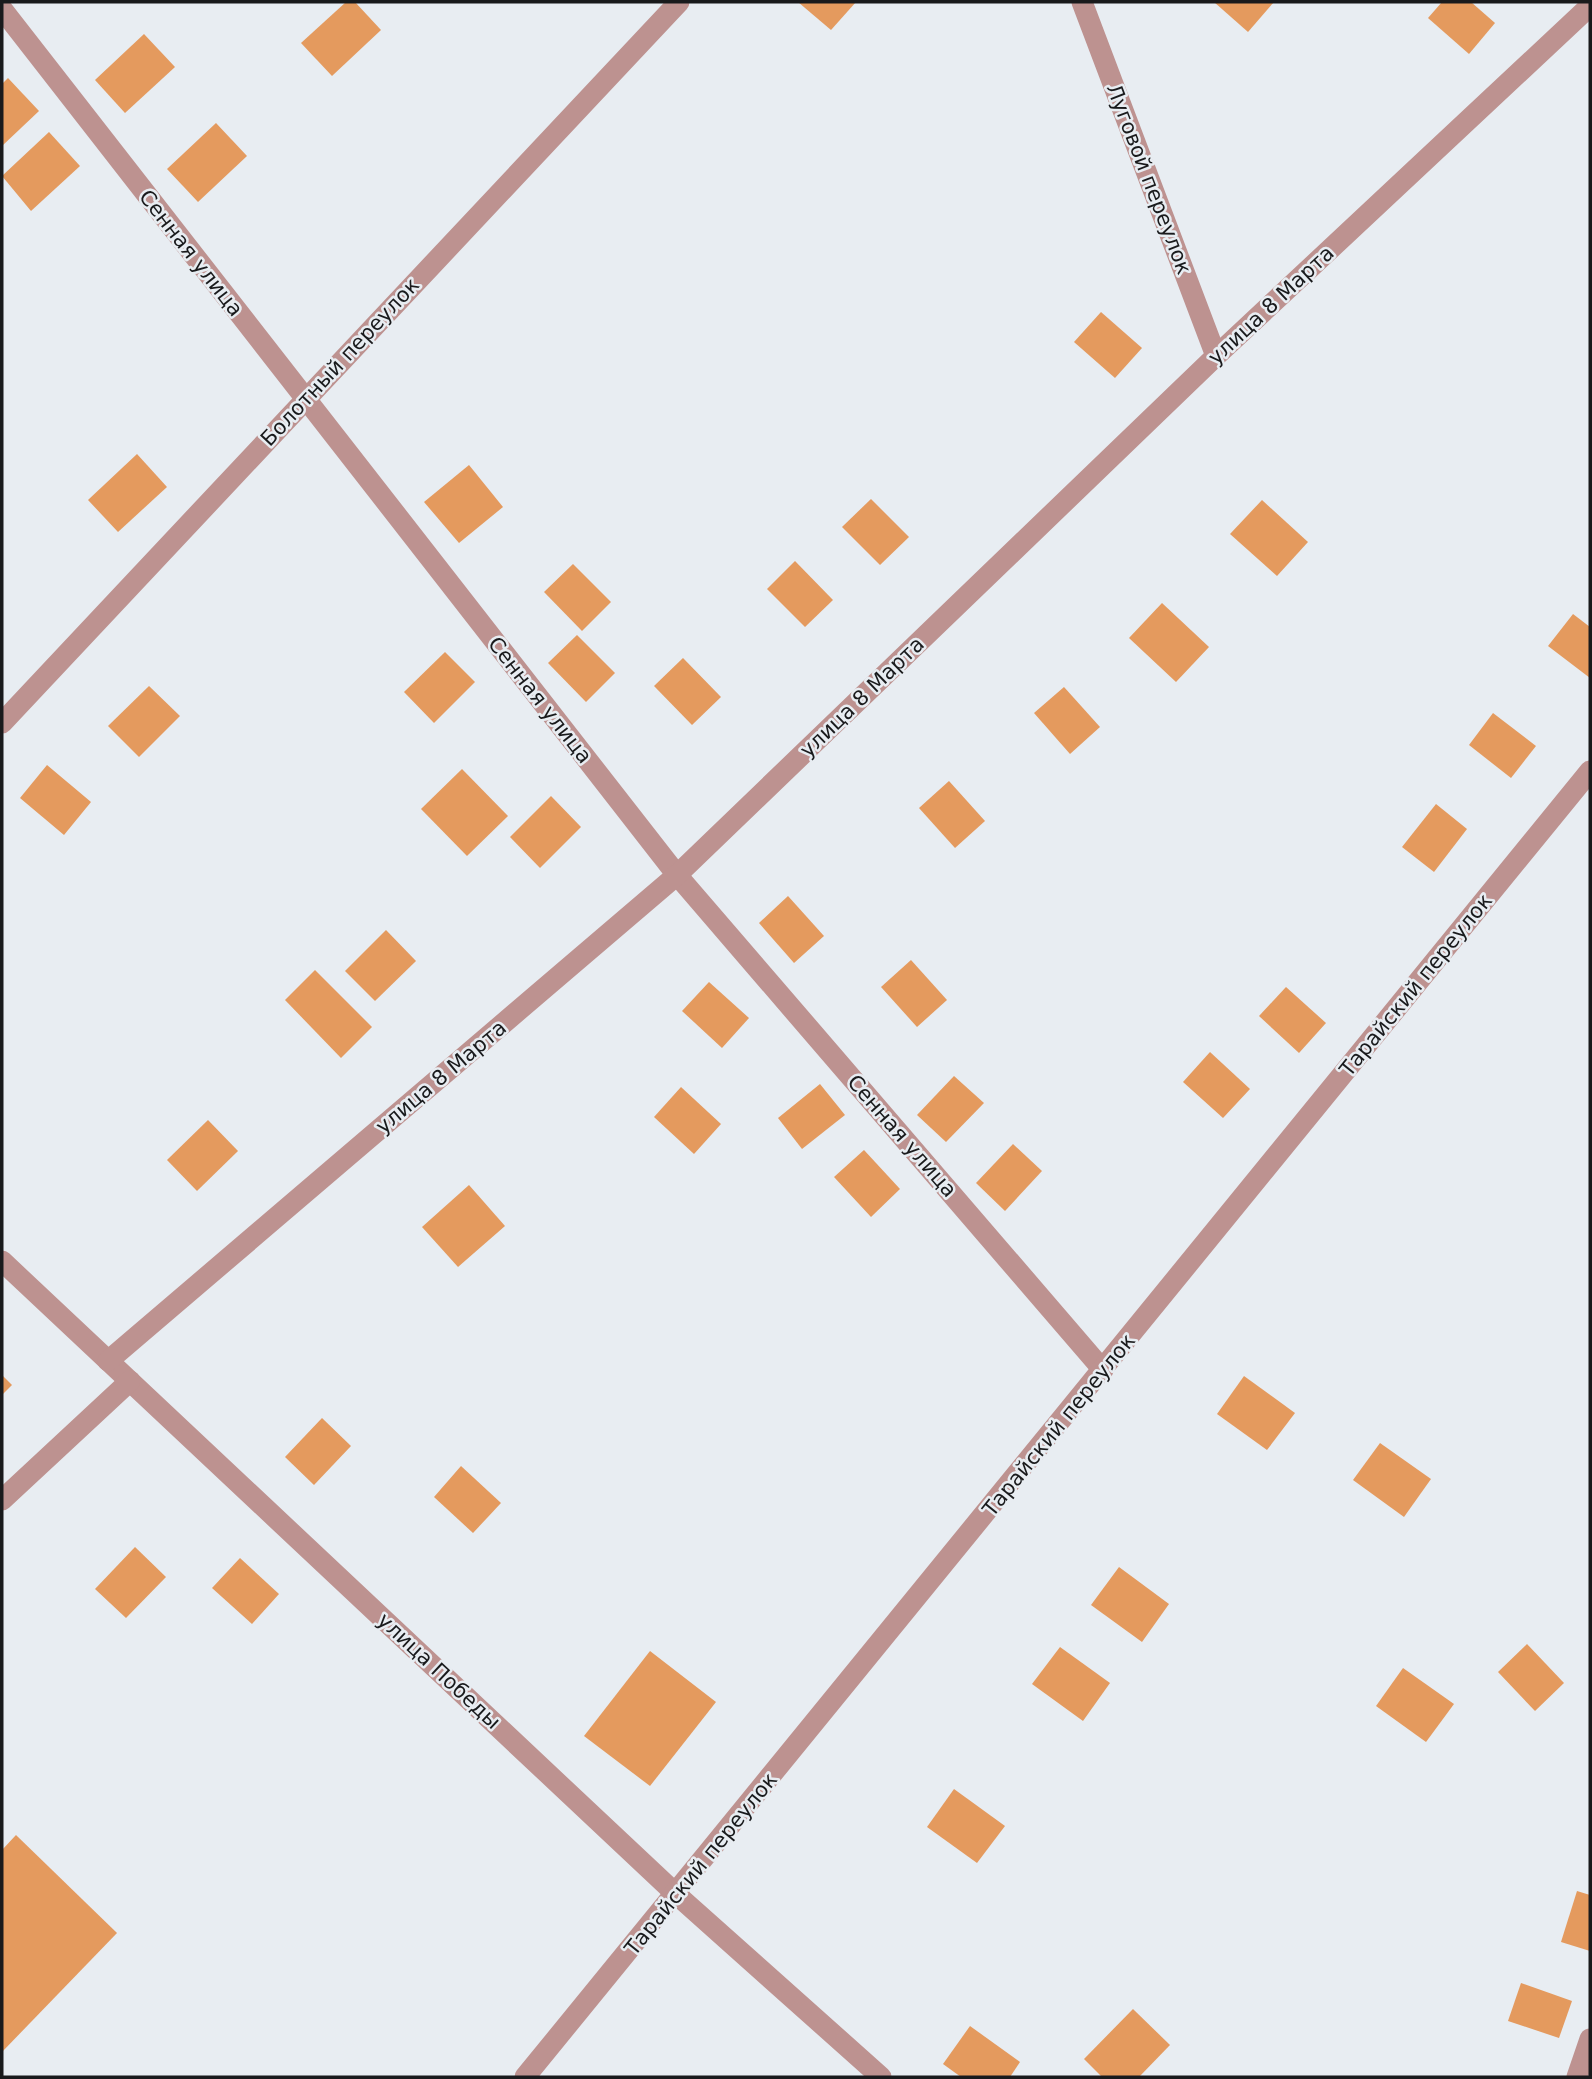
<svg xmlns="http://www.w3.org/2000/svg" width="1592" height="2079" font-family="'DejaVu Sans',sans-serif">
<rect width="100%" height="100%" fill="#e8edf2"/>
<!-- building -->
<g fill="#e49a5e">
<polygon points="346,2 355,2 381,30 332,76 301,43"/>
<polygon points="798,2 856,2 831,30"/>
<polygon points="1214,2 1274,2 1248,32"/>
<polygon points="1442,2 1471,2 1495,23 1469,54 1428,18"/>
<polygon points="144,34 175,67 125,113 95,80"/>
<polygon points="8,78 39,111 2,146 2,84"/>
<polygon points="216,123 247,156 198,202 167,169"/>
<polygon points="49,132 80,166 31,211 2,176"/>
<polygon points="1101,312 1142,348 1115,378 1074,342"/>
<polygon points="137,454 167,487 118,532 88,500"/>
<polygon points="469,465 503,507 459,543 424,502"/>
<polygon points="871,499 909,537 880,565 842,527"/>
<polygon points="1262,500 1308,542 1277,576 1230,534"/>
<polygon points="795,561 833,600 805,627 767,589"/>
<polygon points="573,564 611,602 582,631 544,592"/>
<polygon points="1162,603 1209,647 1176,682 1129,638"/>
<polygon points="1573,614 1590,627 1590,678 1548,646"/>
<polygon points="577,635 615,673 586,702 548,663"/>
<polygon points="445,652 475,682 434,723 404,692"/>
<polygon points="683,658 721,697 692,725 654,686"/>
<polygon points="149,686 180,716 139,757 108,726"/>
<polygon points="1064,687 1100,727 1070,754 1034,713"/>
<polygon points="1493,713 1536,746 1511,778 1469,745"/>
<polygon points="47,765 91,802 64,835 20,798"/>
<polygon points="462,769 508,816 467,856 421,809"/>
<polygon points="949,781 985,821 955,848 919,808"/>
<polygon points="551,796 581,827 540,868 510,837"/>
<polygon points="1436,804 1467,829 1434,872 1402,847"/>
<polygon points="788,896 824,936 794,963 759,923"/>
<polygon points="386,930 416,961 375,1001 345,971"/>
<polygon points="911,960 947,1000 917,1027 881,987"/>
<polygon points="315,970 372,1027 341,1058 285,1000"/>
<polygon points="709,982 749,1018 722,1048 682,1011"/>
<polygon points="1286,987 1326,1023 1299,1053 1259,1016"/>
<polygon points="1210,1052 1250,1089 1223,1118 1183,1082"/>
<polygon points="954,1076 984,1103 946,1142 917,1115"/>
<polygon points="820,1084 845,1115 802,1149 778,1118"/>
<polygon points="681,1087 721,1124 694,1154 654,1117"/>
<polygon points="208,1120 238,1151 197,1191 167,1160"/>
<polygon points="1013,1144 1042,1171 1005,1211 976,1183"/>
<polygon points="864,1150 900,1189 871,1217 834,1177"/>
<polygon points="469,1185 505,1226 458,1267 422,1227"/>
<polygon points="2,1375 12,1385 2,1395"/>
<polygon points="1244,1376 1295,1413 1267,1450 1217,1414"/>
<polygon points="322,1418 351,1446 314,1485 285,1457"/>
<polygon points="1380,1443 1431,1479 1404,1517 1353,1480"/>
<polygon points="461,1466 501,1503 473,1533 434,1497"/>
<polygon points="135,1547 166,1577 126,1618 95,1589"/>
<polygon points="240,1558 279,1594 252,1624 212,1588"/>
<polygon points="1119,1567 1169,1604 1142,1642 1091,1605"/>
<polygon points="1527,1644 1564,1683 1535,1711 1498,1672"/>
<polygon points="1060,1647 1110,1683 1083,1721 1032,1684"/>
<polygon points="650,1651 716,1702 650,1786 584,1736"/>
<polygon points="1403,1668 1454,1704 1426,1742 1376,1706"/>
<polygon points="954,1789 1005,1826 977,1863 927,1827"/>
<polygon points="16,1835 117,1933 2,2052 2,1850"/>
<polygon points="1577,1891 1590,1895 1590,1951 1561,1942"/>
<polygon points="1521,1983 1572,2001 1559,2038 1508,2021"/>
<polygon points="1133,2009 1170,2045 1139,2077 1102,2077 1084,2059"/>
<polygon points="970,2026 1020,2062 1010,2077 961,2077 943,2064"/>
</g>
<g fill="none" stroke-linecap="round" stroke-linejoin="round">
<!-- street -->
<g stroke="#bd9290" stroke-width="21">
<polyline points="1082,2 1216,356"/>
<polyline points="2,9 677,875 1103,1370"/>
<polyline points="2,723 679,2"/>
<polyline points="2,1261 677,1895 881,2077"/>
<polyline points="108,1361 677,875 1216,356 1590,6"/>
<polyline points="2,1500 130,1381"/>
<polyline points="525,2077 1590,771"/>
<polyline points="1577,2077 1590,2039"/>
</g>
</g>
<g text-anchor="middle" stroke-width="5" stroke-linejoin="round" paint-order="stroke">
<!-- street labels -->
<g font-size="21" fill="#191a1c" stroke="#e8edf2">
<text transform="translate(1149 179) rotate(69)" y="7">Луговой переулок</text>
<text transform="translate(191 253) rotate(52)" y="7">Сенная улица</text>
<text transform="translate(1271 305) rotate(-43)" y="7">улица 8 Марта</text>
<text transform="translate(340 362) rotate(-47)" y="7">Болотный переулок</text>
<text transform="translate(862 697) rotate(-44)" y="7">улица 8 Марта</text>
<text transform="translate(540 700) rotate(52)" y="7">Сенная улица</text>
<text transform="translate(1416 985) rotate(-51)" y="7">Тарайский переулок</text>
<text transform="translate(441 1077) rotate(-40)" y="7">улица 8 Марта</text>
<text transform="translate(902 1136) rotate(49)" y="7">Сенная улица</text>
<text transform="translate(1059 1425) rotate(-51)" y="7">Тарайский переулок</text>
<text transform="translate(439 1671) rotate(43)" y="7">улица Победы</text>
<text transform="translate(701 1864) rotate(-51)" y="7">Тарайский переулок</text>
</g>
</g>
<!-- border -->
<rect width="1592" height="2079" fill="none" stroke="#191a1c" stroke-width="7"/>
</svg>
